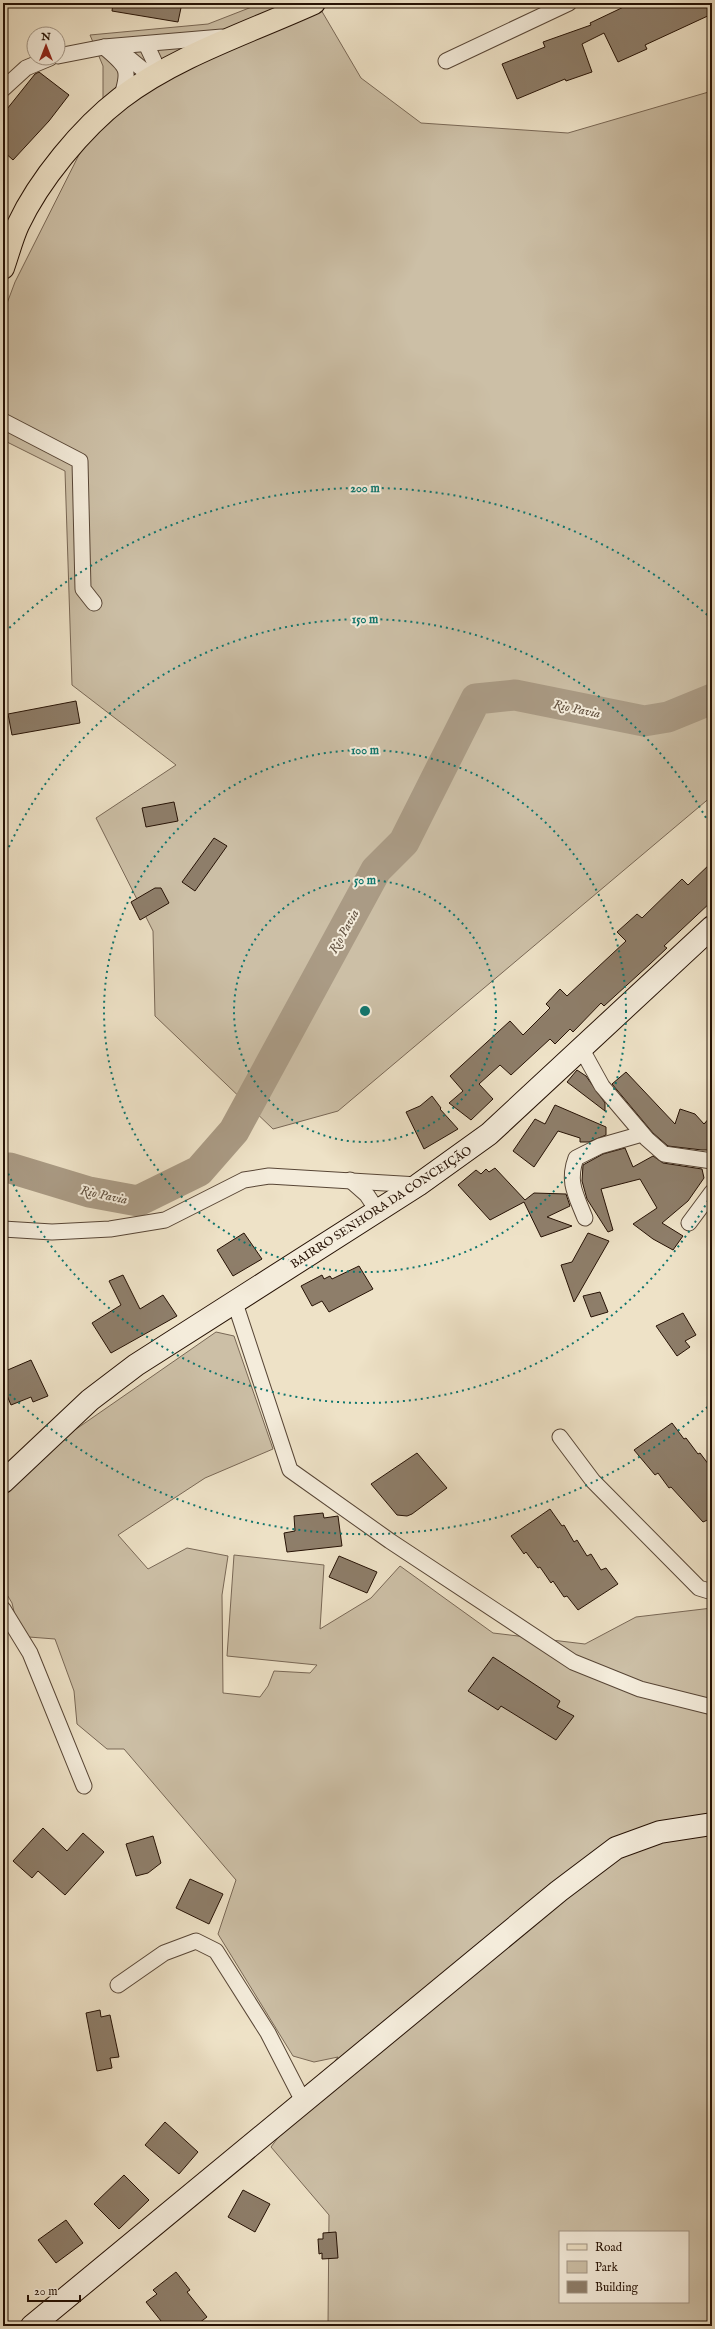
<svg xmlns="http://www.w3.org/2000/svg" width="715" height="2329" font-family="'IM FELL English',serif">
<rect width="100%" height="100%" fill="#eee2c7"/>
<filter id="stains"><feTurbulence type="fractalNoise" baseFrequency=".005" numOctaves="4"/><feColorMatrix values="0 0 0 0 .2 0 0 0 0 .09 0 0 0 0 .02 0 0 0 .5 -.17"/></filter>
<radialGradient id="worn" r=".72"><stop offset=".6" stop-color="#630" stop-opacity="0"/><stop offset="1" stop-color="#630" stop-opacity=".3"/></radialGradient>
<!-- green -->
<g fill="#ccbfa6" stroke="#796856" fill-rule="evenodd">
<polygon points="262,3 317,3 361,78 421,123 568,133 712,91 712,796 338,1111 273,1129 155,1016 153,931 96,818 176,765 72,685 65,471 3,440 3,314 15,282 103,107 103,66 90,35 208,24"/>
<path d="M216 1332 234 1336 273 1449 205 1478 118 1535 148 1569 187 1548 228 1556 222 1595 223 1693 260 1697 268 1686 274 1671 310 1673 317 1665 227 1656 234 1555 324 1565 320 1629 371 1598 400 1566 493 1633 585 1644 636 1617 712 1608V2326H326L328 2325 329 2215 271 2147 338 2057 314 2062 293 2056 218 1934 236 1880 124 1749H107L77 1724 74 1691 55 1639 29 1637 15 1616 12 1603 3 1588V1496L56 1443ZM560 2232H688V2302H560Z"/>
</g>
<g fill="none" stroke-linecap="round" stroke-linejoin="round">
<!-- river -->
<polyline stroke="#aa9b85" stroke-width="31" points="3,1168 10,1168 89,1192 138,1201 199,1171 234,1131 376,870 404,842 476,699 515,695 644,721 668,717 712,699"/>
</g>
<!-- building -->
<g fill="#8e7e6a" stroke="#261205">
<polygon points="113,3 182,3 178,22 112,11"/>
<polygon points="632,3 712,3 712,14 645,45 647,49 618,62 604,33 582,44 592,72 566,81 565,79 517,99 502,64 545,47 543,42 591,25 590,23"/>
<polygon points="39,72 69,95 49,121 13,160 3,151 3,114 35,74"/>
<polygon points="76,701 80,723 12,735 8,714"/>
<polygon points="174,802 178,821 146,827 142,808"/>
<polygon points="214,838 227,846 195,891 182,882"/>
<polygon points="712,862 712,901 664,946 667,948 650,964 604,1006 601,1003 573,1032 570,1029 555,1044 550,1039 511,1075 500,1065 479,1084 493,1099 471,1120 449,1103 463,1091 450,1076 510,1021 523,1035 550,1008 546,1004 560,989 567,996 626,941 617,932 637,914 642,918 682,879 688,885"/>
<polygon points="155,888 161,888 169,903 140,920 131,902"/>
<polygon points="577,1070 586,1076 605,1103 605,1111 567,1082"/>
<polygon points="626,1072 675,1124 680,1109 695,1114 704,1124 712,1115 712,1150 702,1150 668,1146 653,1133 612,1084"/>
<polygon points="432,1096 441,1108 440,1109 458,1129 424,1149 406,1112 420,1106"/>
<polygon points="555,1105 606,1127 606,1135 589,1142 580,1142 580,1138 558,1131 534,1167 513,1151 535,1119 545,1124"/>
<polygon points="625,1148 633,1167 653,1156 663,1163 702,1169 704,1178 688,1201 662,1223 683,1236 673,1250 653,1239 633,1224 657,1208 640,1179 601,1189 613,1230 608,1232 587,1199 582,1181 583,1165 603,1154"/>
<polygon points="495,1168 525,1200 534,1193 566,1194 570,1206 547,1217 572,1226 541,1237 524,1202 490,1220 458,1185 476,1170 481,1174 486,1169 489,1172"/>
<polygon points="244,1233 262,1259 233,1276 217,1250"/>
<polygon points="588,1233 609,1241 574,1302 561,1265 572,1262"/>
<polygon points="359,1266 373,1289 329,1312 322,1301 312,1306 301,1286 322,1275 324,1279 330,1276 332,1279"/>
<polygon points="123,1275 140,1309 163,1295 177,1316 111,1353 92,1323 121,1305 109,1281"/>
<polygon points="600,1292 608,1312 591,1317 583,1296"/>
<polygon points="683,1313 696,1335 685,1341 690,1347 677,1356 656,1326"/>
<polygon points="31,1360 48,1396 33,1402 31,1397 11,1405 3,1386 3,1372"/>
<polygon points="672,1423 684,1439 686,1438 698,1454 700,1453 712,1469 712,1518 703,1522 671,1487 669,1488 658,1473 655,1475 634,1450"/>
<polygon points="417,1453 447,1488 412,1514 407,1516 397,1515 371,1484"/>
<polygon points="550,1509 562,1526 564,1525 574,1542 577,1540 587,1556 591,1554 601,1570 606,1568 618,1584 578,1610 567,1596 564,1597 553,1581 551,1583 540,1567 538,1568 526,1552 524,1554 511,1536"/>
<polygon points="323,1513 324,1518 338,1516 342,1546 287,1552 284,1533 295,1531 294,1516"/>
<polygon points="339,1556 377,1572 367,1593 329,1577"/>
<polygon points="493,1657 560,1701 557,1707 574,1716 556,1740 501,1706 498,1710 468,1691"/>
<polygon points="43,1828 67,1851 83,1833 104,1852 65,1895 38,1871 32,1878 13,1861"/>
<polygon points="153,1836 161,1863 148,1873 136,1876 126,1844"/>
<polygon points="190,1879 223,1894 209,1924 176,1908"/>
<polygon points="100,2010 101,2017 110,2015 119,2057 110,2058 112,2068 97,2071 86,2013"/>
<polygon points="165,2122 198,2152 179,2174 145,2145"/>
<polygon points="124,2175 149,2200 119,2229 94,2204"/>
<polygon points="243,2190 270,2204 255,2232 228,2217"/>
<polygon points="66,2220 83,2243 56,2263 38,2240"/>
<polygon points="336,2232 338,2258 322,2259 322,2253 319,2254 318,2239 323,2239 323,2233"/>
<polygon points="176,2272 190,2290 187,2292 207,2317 195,2326 165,2326 146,2302 157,2294 153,2290"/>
</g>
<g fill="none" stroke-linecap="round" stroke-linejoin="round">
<defs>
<g id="street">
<polyline points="146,44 154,61 153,78"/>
<path d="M104 47C127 67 131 68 121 98"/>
<polyline points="118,54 130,59 153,78"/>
<polyline points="58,56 104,47 222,37"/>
<polyline points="446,61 569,3"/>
<polyline points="3,89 26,68 50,58"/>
<polyline points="3,421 80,461 83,589 94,603"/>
<polyline points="581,1048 602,1086 647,1139 664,1154 712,1161"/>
<polyline points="350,1180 367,1195 377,1210"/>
<path d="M585 1218C576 1195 567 1182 576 1158L600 1146 642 1134"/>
<polyline points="689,1223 712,1192"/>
<polyline points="3,1229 52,1232 110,1229 165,1220 244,1180 269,1176 418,1185"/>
<polyline points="235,1303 290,1470 390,1541 573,1662 640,1689 712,1707"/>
<polyline points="560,1437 593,1481 699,1588 712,1592"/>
<polyline points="3,1609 30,1653 84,1786"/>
<polyline points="118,1985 164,1953 196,1941 216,1951 268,2033 304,2103"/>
</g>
<g id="secondary">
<polyline points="3,1482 90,1400 136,1365 418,1185 489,1134 712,927"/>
<polyline points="32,2326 559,1891 616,1848 660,1832 712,1824"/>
</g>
<path id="primary" d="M3 268C8 254 12 238 18 225 39 180 82 128 121 98 176 56 250 32 314 3"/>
</defs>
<!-- street casing -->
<use href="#street" stroke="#584636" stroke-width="17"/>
<!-- secondary casing -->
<use href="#secondary" stroke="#261205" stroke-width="24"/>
<!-- primary casing -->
<use href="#primary" stroke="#261205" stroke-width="24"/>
<!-- street -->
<use href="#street" stroke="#f4ecdb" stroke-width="15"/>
<!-- secondary -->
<use href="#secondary" stroke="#f4ecdb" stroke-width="22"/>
<!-- primary -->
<use href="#primary" stroke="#eee2c7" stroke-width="22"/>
</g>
<!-- distance rings -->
<g fill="none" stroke="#0f766e" stroke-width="2" stroke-dasharray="2 4">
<circle cx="365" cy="1011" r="131"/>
<circle cx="365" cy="1011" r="261"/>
<path d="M711 1195A392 392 0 0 1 4 1164M4 858A392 392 0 0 1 711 827"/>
<path d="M712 1403A523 523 0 0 1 5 1390M5 632A523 523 0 0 1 712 619"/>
</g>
<g text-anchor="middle" stroke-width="4" stroke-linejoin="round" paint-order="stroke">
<!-- street labels -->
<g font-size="12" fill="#261205" stroke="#f4ecdb">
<text transform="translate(381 1207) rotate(-33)" y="4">BAIRRO SENHORA DA CONCEIÇÃO</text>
</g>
<!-- water labels -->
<g font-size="13" font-style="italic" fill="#61503f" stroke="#f4ecdb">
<text transform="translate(577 708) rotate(12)" y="5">Rio Pavia</text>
<text transform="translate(343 931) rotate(-61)" y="5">Rio Pavia</text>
<text transform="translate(104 1194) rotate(12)" y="5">Rio Pavia</text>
</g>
</g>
<circle cx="365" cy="1011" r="6" fill="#0f766e" stroke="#f4ecdb" stroke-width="2"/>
<g font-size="12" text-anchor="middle" font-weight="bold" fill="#0f766e" stroke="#f4ecdb" stroke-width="4" stroke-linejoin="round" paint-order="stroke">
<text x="365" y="492">200 m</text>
<text x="365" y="623">150 m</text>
<text x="365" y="754">100 m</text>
<text x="365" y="884">50 m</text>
</g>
<!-- margin -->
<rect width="715" height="2329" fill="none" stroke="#eee2c7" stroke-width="16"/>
<rect x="4" y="4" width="707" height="2321" fill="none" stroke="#261205" stroke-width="2"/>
<rect x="8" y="8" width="699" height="2313" fill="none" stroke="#261205"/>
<!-- legend -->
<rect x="559" y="2231" width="130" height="72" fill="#f4ecdb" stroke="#a29585"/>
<rect x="567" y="2244" width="20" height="6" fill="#eee2c7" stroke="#a29585"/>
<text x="595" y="2251" font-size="12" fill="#261205">Road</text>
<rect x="567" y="2261" width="20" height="12" fill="#ccbfa6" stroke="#a29585"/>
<text x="595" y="2271" font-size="12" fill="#261205">Park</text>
<rect x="567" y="2281" width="20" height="12" fill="#8e7e6a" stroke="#a29585"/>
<text x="595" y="2291" font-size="12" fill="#261205">Building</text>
<!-- north arrow -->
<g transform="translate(46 46)"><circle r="19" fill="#f4ecdb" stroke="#a29585"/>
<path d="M0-3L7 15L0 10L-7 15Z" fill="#8f2418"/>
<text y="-6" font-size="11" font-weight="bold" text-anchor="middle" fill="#261205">N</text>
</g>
<!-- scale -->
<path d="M28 2295v6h52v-6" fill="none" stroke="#261205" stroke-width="2"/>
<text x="34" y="2295" font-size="12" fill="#261205" stroke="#f4ecdb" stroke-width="3" paint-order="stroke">20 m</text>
<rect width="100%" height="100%" filter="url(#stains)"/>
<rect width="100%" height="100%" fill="url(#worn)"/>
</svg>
